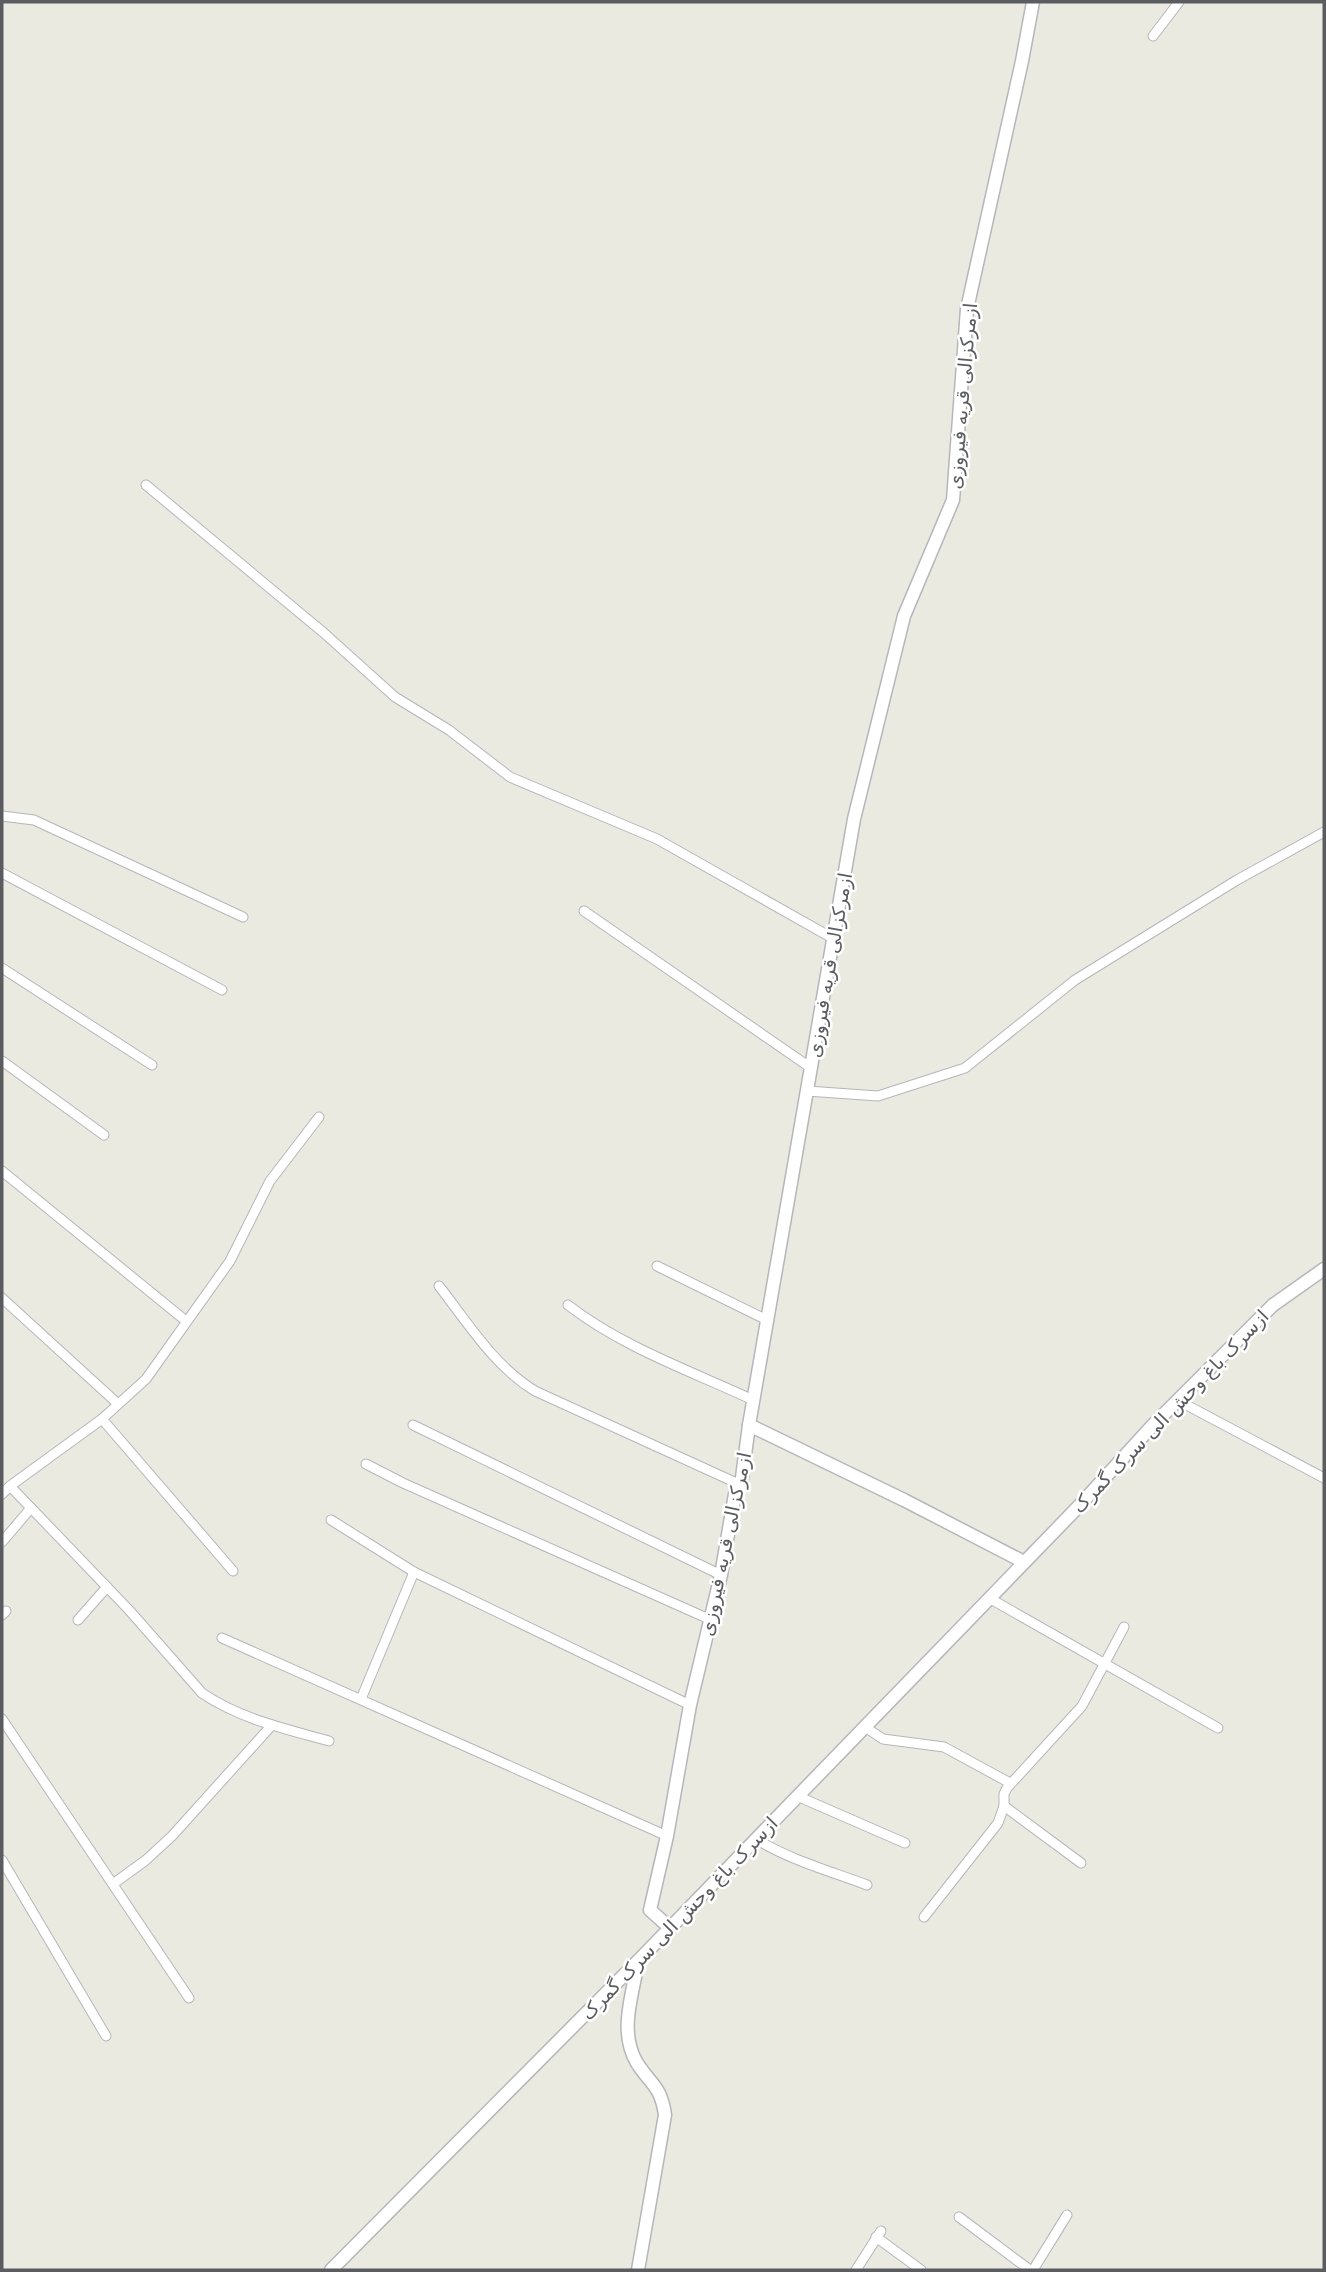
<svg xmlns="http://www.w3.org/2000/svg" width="1326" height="2272" font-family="'DejaVu Sans',Cairo,sans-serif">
<rect width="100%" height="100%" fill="#ebeae1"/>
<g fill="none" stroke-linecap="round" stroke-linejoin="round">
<defs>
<g id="minor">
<polyline points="1153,36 1179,2"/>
<polyline points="146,485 324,633 395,697 449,730 510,777 657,839 834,939"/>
<polyline points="2,816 34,820 243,917"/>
<polyline points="2,873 222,990"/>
<polyline points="584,911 811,1068"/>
<polyline points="2,968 152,1065"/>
<polyline points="2,1061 104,1135"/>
<polyline points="807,1091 878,1096 965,1068 1075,980 1237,880 1324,832"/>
<polyline points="2,1171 186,1321"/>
<polyline points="657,1266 767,1320"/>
<path d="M439 1286C468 1323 494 1366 535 1391L741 1485"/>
<polyline points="2,1298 117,1403"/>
<path d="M568 1305C622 1347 691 1371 753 1400"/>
<polyline points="1179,1401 1324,1478"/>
<polyline points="102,1419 233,1571"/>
<polyline points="413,1425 721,1575"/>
<polyline points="366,1464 403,1483 709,1619"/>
<path d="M10 1486 129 1610 202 1693C240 1719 286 1729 329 1741"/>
<polyline points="2,1494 10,1486 102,1419 146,1379 230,1261 270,1181 319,1117"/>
<polyline points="331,1520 414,1572 690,1705"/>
<polyline points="2,1542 31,1508"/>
<polyline points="989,1598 1218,1728"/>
<polyline points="2,1615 6,1611"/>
<polyline points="78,1620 107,1587"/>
<polyline points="222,1638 667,1836"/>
<polyline points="361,1699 414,1572"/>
<polyline points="2,1719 189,1998"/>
<polyline points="865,1727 883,1739 944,1747 1010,1783"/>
<polyline points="797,1796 905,1843"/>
<polyline points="1004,1806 1081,1863"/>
<path d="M756 1839C790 1860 830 1871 867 1885"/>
<polyline points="2,1860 106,2036"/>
<polyline points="113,1884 146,1860 172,1836 272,1725"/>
<polyline points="924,1917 998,1823 1004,1806 1004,1794 1007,1788 1082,1706 1124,1627"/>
<polyline points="959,2217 1030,2270"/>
<polyline points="876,2237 921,2270"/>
<polyline points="856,2270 881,2231"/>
<polyline points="1033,2270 1067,2215"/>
</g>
<g id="tertiary">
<polyline points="749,1425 904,1500 1024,1562"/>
<path d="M638 2270 665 2115C661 2086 651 2085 637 2063 618 2031 633 1995 638 1961"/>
</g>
<g id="secondary">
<polyline points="670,1928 650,1910 667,1836 690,1705 721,1575 735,1494 741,1485 749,1425 854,819 904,616 953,500 967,309 1022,61 1033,2"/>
<polyline points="331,2270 638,1961 1079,1506 1152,1426 1273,1305 1324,1269"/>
</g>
</defs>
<!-- minor casing -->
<use href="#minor" stroke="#b4b6ba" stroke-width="11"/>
<!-- tertiary casing -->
<use href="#tertiary" stroke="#b4b6ba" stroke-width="15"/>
<!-- secondary casing -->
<use href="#secondary" stroke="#b5b6bc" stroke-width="15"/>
<!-- minor -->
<use href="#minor" stroke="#fff" stroke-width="9"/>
<!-- tertiary -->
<use href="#tertiary" stroke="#fff" stroke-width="12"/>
<!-- secondary -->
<use href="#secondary" stroke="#fff" stroke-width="12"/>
</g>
<g text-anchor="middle" stroke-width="5" stroke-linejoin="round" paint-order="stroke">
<!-- street labels -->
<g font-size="19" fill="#5a5c60" stroke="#fff">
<text transform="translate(962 396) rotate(-85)" y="7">ازمرکزالی قریه فیروزی</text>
<text transform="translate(829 965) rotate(-80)" y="7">ازمرکزالی قریه فیروزی</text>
<text transform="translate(1170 1411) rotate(-46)" y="7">ازسرک باغ وحش الی سرک گمرک</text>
<text transform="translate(725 1544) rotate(-78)" y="7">ازمرکزالی قریه فیروزی</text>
<text transform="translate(679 1918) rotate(-46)" y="7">ازسرک باغ وحش الی سرک گمرک</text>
</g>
</g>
<!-- border -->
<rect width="1326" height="2272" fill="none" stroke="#5a5c60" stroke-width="7"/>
</svg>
